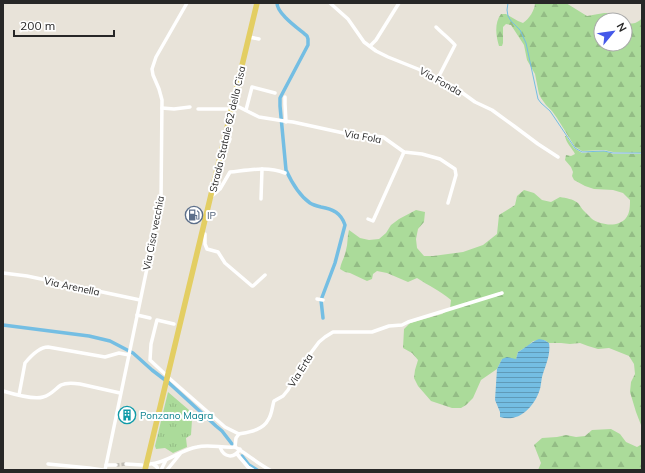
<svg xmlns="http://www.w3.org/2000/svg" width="645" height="473" font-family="Mulish,sans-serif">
<defs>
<pattern id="grass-tufts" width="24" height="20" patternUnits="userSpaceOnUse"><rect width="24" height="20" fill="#abdb9a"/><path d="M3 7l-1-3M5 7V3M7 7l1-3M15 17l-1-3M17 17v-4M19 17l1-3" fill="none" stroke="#93bc85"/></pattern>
<pattern id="forest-firs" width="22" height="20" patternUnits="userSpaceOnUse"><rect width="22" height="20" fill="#abdb9a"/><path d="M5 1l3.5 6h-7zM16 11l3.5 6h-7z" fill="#93bc85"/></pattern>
<pattern id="water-rules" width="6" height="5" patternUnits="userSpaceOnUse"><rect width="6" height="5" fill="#74bee3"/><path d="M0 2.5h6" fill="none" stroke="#5f9ab8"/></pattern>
</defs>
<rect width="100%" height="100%" fill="#e8e3d9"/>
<!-- grass -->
<polygon fill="url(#grass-tufts)" points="168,392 196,416 192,420 191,435 186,438 187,447 173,453 165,448 156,449 155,446"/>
<!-- forest -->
<g fill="url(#forest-firs)">
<path d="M535 3H566L587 16 604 13H609L620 20H601V44H625V23C632 24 637 24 642 18V153L613 152 604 150 582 151 575 147 557 118 552 111 546 105 541 98 539 94 535 74 527 60 524 45 511 25 506 24 503 27V43L502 46H499C496 36 494 23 501 14H506L518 21 523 23C529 19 535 10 535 3Z"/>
<path d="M565 136H566L574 148 582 153 604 151 613 154H642V432L641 425 636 412 630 392 631 382 635 374 634 364 629 356 609 348 598 349 588 346 580 343 570 344 561 343H549L544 340 533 341 529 345 518 352 516 359H502L497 369 481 380 473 398 466 405 461 408H452L431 401 418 386 414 378 415 370 418 360 412 353 403 348 404 329 410 323 442 314 450 309 451 300C439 290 429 286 417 278L408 282 387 273 377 271 373 274 372 279 367 281 350 273 345 272 340 269C341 262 345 257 346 250 348 244 347 237 349 230L360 238 369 240 379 239 386 233 391 225 399 219 416 210 425 212 424 222 418 229 416 239 417 248 424 256H433L463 252 483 245 497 234 499 215 515 205 517 196 524 190 534 193 542 200 551 202 560 197C566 198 573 199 578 203 580 205 581 208 583 210 586 213 589 216 592 219 601 225 618 228 626 218 630 213 630 206 630 200L623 193 613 190 594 189 585 186 574 180 572 176 573 172 571 167 565 160 566 155 571 156 575 154C572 148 566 143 565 136Z"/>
<polygon points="611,429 620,434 626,442 637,447 642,444 642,470 538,470 541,463 534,445 542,438 557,437 566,435 576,437 585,436 592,430"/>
</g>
<!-- water -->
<path fill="url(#water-rules)" d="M539 339 544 340 549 343C551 355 545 366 542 377 541 382 541 387 539 392 533 408 518 423 500 417V412L495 400 497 369 502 359 507 357 516 359 518 352C525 348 531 342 539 339Z"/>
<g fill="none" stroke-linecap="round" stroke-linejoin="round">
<!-- stream -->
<polyline stroke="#74bee3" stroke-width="1" points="508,3 507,10 508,16 511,21 520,30 526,43 538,99 541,103 550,111 575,148 582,152 604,151 613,153 642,153"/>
<!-- canal -->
<g stroke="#74bee3" stroke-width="3.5">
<path d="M277 3C277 14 299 29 307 36L308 39V45L280 98V106L286 170C291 181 300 196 310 203 313 205 317 206 321 207 333 209 341 213 345 225L335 263 321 300 323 318"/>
<polyline points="3,325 89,336 110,341 133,353 152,370 169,383 216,426 222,431 232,444"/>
<polyline points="242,456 249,465 257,470"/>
</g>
<!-- minor-tunnel -->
<polyline stroke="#c1bdb5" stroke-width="3.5" stroke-dasharray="3.5 2" stroke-linecap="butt" points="116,465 126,464"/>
<!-- minor -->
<g stroke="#fff" stroke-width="3.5">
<polyline points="330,3 348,19 364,42 376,51 388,57 418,69 453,86 475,102 492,110 514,126 538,144 558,157"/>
<path d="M436 27C442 33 450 39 455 45L438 78"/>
<polyline points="249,37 259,39"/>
<polyline points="370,46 376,40 399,3"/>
<polyline points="285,97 285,104 286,122"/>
<polyline points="233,104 259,117 284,121 293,122 348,134 367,135 383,137 404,152 422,154 440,159 455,169 456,175 448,203"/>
<polyline points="162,108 174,109 190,107"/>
<polyline points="198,109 232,109"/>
<polyline points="246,110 252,87 275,93"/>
<polyline points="224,141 229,142 230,139"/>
<path d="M212 196 220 189 230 172C249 170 267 166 285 173"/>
<polyline points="261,199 262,169"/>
<polyline points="368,219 373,221 404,152"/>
<polyline points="202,234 205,234 205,244 207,249 218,252 225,263 252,286 253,286 265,275"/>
<polyline points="3,273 27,276 140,300"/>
<polyline points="317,299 323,300"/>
<polyline points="137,315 150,318"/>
<polyline points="165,374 150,360 151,344 157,320 174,324"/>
<polyline points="169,378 225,427 239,434"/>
<path d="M3 391C13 394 34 400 43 397 51 395 55 389 61 385 67 382 74 383 80 384L120 393"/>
<path d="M19 395 25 363C30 357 40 347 48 347L105 357 119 353 129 355"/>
<path d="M220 447C224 458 234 459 240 449"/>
<path d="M235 447C247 454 257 463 270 470"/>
<polyline points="237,454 248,467 253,470"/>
<polyline points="48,464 89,468 103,470"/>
<polyline points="126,464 142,465"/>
<path d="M150 464C167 463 180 450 197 447 208 444 222 448 235 447L236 438 239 434C249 432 263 430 268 420 272 415 272 407 274 401L283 396 288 390 296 375 307 358 319 342 325 337 333 332H372L389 326 402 325 408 322 502 293"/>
<polyline points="153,464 157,467 158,470"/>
<polyline points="106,465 116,465"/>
<polyline points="105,470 161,201 162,100 159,89 153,75 152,69 156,57 187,3"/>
<polyline points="161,470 166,460"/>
<polyline points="167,470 180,454"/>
</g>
<!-- primary -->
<polyline stroke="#e3ce63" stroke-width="5.5" points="145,470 257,3"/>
</g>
<!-- icons -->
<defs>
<symbol id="fuel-ring" viewBox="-11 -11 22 22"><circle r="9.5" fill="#fff" stroke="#5c6f8a" stroke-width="1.5"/><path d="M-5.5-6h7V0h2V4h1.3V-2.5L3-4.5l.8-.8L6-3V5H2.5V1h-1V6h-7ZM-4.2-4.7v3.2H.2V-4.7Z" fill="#5c6f8a"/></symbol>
<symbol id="building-ring" viewBox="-11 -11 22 22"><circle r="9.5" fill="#fff" stroke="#0f9aa8" stroke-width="1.5"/><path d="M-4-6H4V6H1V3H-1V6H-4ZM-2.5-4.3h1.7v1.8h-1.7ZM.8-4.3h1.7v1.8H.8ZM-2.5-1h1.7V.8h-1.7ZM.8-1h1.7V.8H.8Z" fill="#0f9aa8"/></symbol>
</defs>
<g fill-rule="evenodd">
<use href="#fuel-ring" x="184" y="205" width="20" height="20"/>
<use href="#building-ring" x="117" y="405" width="20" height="20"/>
</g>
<g text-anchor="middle" stroke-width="4" stroke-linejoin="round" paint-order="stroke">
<!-- street labels -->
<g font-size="10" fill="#272727" stroke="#fff">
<text transform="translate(441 81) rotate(29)" y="4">Via Fonda</text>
<text transform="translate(227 129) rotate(-77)" y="4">Strada Statale 62 della Cisa</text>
<text transform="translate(363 136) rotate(10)" y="4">Via Fola</text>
<text transform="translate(153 233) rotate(-79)" y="4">Via Cisa vecchia</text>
<text transform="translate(72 286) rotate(12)" y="4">Via Arenella</text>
<text transform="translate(300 370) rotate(-58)" y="4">Via Erta</text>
</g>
<!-- service labels -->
<g font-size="10" fill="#4e5e75" stroke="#fff" text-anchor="start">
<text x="207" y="219">IP</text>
</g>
<!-- culture labels -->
<g font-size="10" fill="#0d838f" stroke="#fff" text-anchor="start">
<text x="140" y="419">Ponzano Magra</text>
</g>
</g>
<!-- border -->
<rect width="645" height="473" fill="none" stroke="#272727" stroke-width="8"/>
<!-- north arrow -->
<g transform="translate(613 32) rotate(61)"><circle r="19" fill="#ffffff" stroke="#a9a9a9"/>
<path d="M0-3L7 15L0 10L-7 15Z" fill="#4559e9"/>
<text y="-6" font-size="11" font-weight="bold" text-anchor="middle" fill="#272727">N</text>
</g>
<!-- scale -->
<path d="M14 30v6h100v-6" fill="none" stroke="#272727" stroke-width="2"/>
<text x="20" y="30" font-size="12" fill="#272727" stroke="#ffffff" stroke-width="3" paint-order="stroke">200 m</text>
</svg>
